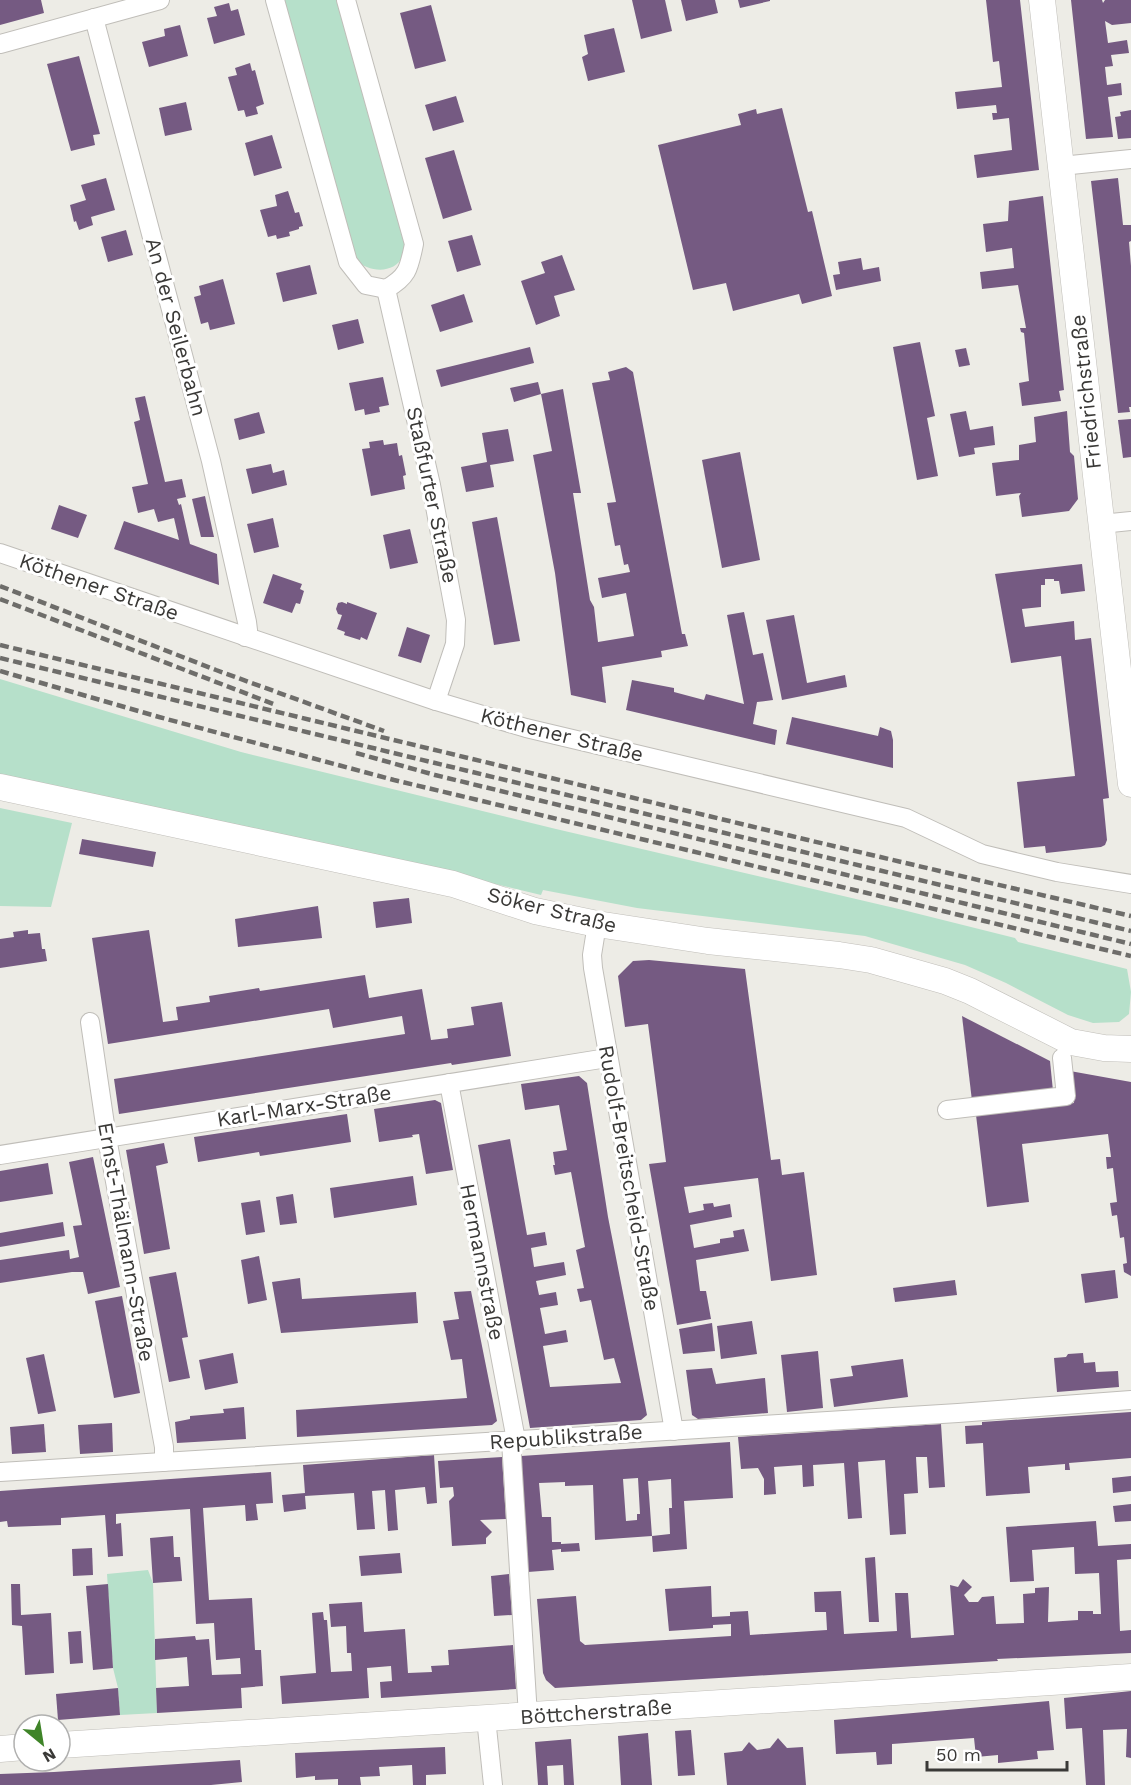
<svg xmlns="http://www.w3.org/2000/svg" width="1131" height="1785" font-family="'Work Sans',sans-serif">
<rect width="100%" height="100%" fill="#edece6"/>
<!-- green -->
<g fill="#b6e0ca">
<path d="M281 0H340L407 236C405 242 405 250 403 256 394 275 368 272 356 260Z"/>
<polygon points="0,679 241,752 556,829 903,910 1015,938 1018,942 1127,969 1131,992 1129,1014 1119,1022 1093,1023 1068,1015 1006,983 965,965 865,936 637,908 543,890 541,895 420,866 0,776"/>
<polygon points="0,808 72,823 51,907 0,906"/>
<polygon points="148,1570 153,1583 157,1713 120,1715 118,1688 113,1668 107,1574"/>
</g>
<!-- building -->
<g fill="#755a82" fill-rule="evenodd">
<polygon points="0,0 41,0 44,13 0,25"/>
<polygon points="632,0 665,0 672,31 641,39"/>
<polygon points="681,0 715,0 718,13 686,21"/>
<polygon points="738,0 770,0 770,1 740,8"/>
<polygon points="986,0 1020,0 1039,170 977,178 974,155 1012,150 1009,118 993,120 992,113 997,113 996,105 957,109 955,92 1002,87 999,61 993,62"/>
<polygon points="1071,0 1102,0 1103,3 1105,0 1131,0 1131,23 1112,25 1105,21 1108,43 1127,40 1129,53 1111,55 1113,66 1105,67 1107,85 1121,83 1122,95 1108,97 1113,137 1086,139"/>
<polygon points="229,3 231,11 238,9 245,35 214,44 207,18 217,16 214,7"/>
<polygon points="431,5 446,61 415,69 400,13"/>
<polygon points="180,25 188,56 149,67 142,42 165,36 164,29"/>
<polygon points="614,28 625,72 588,81 582,57 588,54 584,35"/>
<polygon points="79,56 100,134 93,135 95,145 71,151 47,64"/>
<polygon points="250,63 252,71 255,70 264,104 256,107 258,114 246,117 244,110 238,111 228,77 237,75 235,68"/>
<polygon points="456,96 464,122 433,131 425,105"/>
<polygon points="186,102 192,130 165,136 159,108"/>
<polygon points="782,108 808,212 812,211 832,296 802,304 799,294 733,311 726,283 693,290 658,145 741,125 738,114 756,109 757,114"/>
<polygon points="1131,110 1131,138 1118,139 1115,117 1121,116 1120,112"/>
<polygon points="272,135 282,168 254,176 245,143"/>
<polygon points="454,150 472,210 443,219 425,158"/>
<polygon points="106,178 115,210 91,217 93,225 79,230 76,221 74,222 70,205 86,200 81,185"/>
<polygon points="1118,178 1123,225 1131,225 1131,241 1129,242 1131,266 1131,407 1129,407 1130,412 1118,413 1091,181"/>
<polygon points="288,191 295,213 299,212 303,226 299,227 299,229 289,232 290,236 277,239 276,235 268,237 260,210 277,206 275,195"/>
<polygon points="1043,196 1064,390 1059,391 1061,401 1022,406 1019,383 1029,381 1024,333 1021,332 1020,328 1026,328 1018,285 982,289 980,272 1014,268 1012,248 986,252 983,224 1008,221 1009,201"/>
<polygon points="126,230 133,255 108,262 101,237"/>
<polygon points="472,235 481,265 457,272 448,241"/>
<polygon points="562,255 575,290 554,296 560,316 536,325 521,281 545,273 541,262"/>
<polygon points="861,258 863,270 879,267 881,281 836,290 833,275 840,274 838,262"/>
<polygon points="310,265 317,294 283,302 276,273"/>
<polygon points="223,279 235,324 210,330 208,322 201,324 194,297 201,295 199,286"/>
<polygon points="464,294 473,322 440,332 431,305"/>
<polygon points="358,319 364,343 338,350 332,325"/>
<polygon points="920,342 935,416 927,418 938,476 917,480 893,347"/>
<polygon points="530,347 534,363 441,387 436,370"/>
<polygon points="966,348 970,365 959,367 955,350"/>
<polygon points="626,367 633,372 682,634 685,634 688,646 661,651 662,657 602,667 606,703 571,695 555,573 533,455 552,451 541,394 563,389 581,493 573,493 590,600 594,607 598,642 634,636 626,593 602,598 598,578 630,572 628,564 624,565 620,545 615,546 607,503 616,502 592,383 610,380 608,372"/>
<polygon points="383,377 389,405 379,407 380,412 365,415 364,409 355,411 349,383"/>
<polygon points="538,382 541,394 514,402 510,388"/>
<polygon points="145,396 165,482 182,479 186,497 177,499 179,505 181,504 190,544 217,554 219,585 114,549 124,521 179,540 174,518 158,522 154,509 138,513 132,487 148,484 134,422 140,420 135,398"/>
<polygon points="966,411 970,430 993,426 995,445 974,448 975,454 959,457 950,414"/>
<polygon points="1067,411 1070,452 1074,456 1078,499 1069,511 1022,517 1019,496 1021,493 996,496 992,463 1019,460 1019,445 1036,442 1034,417"/>
<polygon points="259,412 265,433 239,440 234,419"/>
<polygon points="1131,419 1131,457 1123,458 1118,420"/>
<polygon points="508,429 514,461 490,465 494,487 466,492 461,467 487,462 482,433"/>
<polygon points="383,440 384,445 397,443 399,456 402,455 406,475 403,476 405,489 371,496 362,449 370,448 369,442"/>
<polygon points="740,452 760,560 722,568 702,460"/>
<polygon points="271,464 273,473 284,470 287,485 252,494 246,469"/>
<polygon points="205,496 214,537 201,537 192,499"/>
<polygon points="59,505 87,515 78,538 51,529"/>
<polygon points="497,517 520,641 494,645 472,522"/>
<polygon points="273,518 279,547 254,553 247,524"/>
<polygon points="410,529 418,563 390,569 383,535"/>
<polygon points="1082,564 1085,591 1061,594 1059,581 1054,581 1054,579 1045,579 1045,585 1041,585 1041,607 1022,609 1025,627 1074,621 1075,640 1091,638 1109,798 1103,799 1107,840 1105,845 1101,847 1046,853 1045,846 1024,848 1017,782 1075,776 1061,656 1011,663 995,574"/>
<polygon points="273,574 302,584 300,589 304,591 300,604 296,603 292,613 263,603"/>
<polygon points="342,602 347,604 347,602 377,613 367,640 361,637 360,640 344,635 345,632 337,629 342,615 338,614 336,609 338,603"/>
<polygon points="744,612 753,655 763,653 773,700 757,702 753,724 777,730 775,745 626,710 632,680 674,688 674,692 704,700 706,694 744,704 727,615"/>
<polygon points="794,615 807,683 845,675 847,687 782,700 766,620"/>
<polygon points="407,627 430,635 421,663 398,656"/>
<polygon points="792,717 878,736 880,727 891,731 893,740 893,768 786,744"/>
<polygon points="82,839 156,852 153,867 79,854"/>
<polygon points="409,898 412,923 376,928 373,902"/>
<polygon points="318,906 322,938 238,947 235,919"/>
<polygon points="28,930 28,934 40,933 42,949 45,949 47,961 0,968 0,939 14,937 13,932"/>
<polygon points="149,930 163,1022 178,1020 176,1007 210,1002 209,996 259,988 260,991 365,975 369,998 422,989 431,1040 448,1038 447,1029 474,1025 471,1007 502,1002 511,1056 452,1065 451,1063 119,1114 114,1079 405,1034 402,1016 333,1028 329,1009 108,1044 92,938"/>
<polygon points="649,960 745,969 771,1160 780,1159 782,1175 804,1172 817,1275 771,1281 758,1178 684,1187 689,1213 704,1210 703,1204 713,1203 714,1207 730,1204 732,1217 690,1225 694,1248 720,1243 720,1239 734,1237 733,1231 744,1229 749,1251 696,1260 700,1291 706,1291 711,1319 677,1325 649,1164 666,1162 648,1024 625,1027 618,976 633,961"/>
<polygon points="962,1016 1050,1061 1053,1091 972,1101"/>
<polygon points="1070,1071 1131,1082 1131,1276 1124,1272 1123,1264 1127,1263 1124,1237 1120,1238 1117,1215 1112,1216 1110,1203 1117,1202 1113,1168 1107,1169 1106,1157 1111,1157 1108,1134 1022,1144 1029,1202 987,1207 976,1115 1074,1103"/>
<polygon points="579,1076 587,1083 608,1217 647,1415 641,1420 530,1428 478,1145 510,1139 527,1235 545,1232 547,1245 531,1248 534,1267 564,1262 566,1275 536,1281 539,1295 556,1292 558,1305 540,1308 545,1334 566,1330 568,1342 543,1346 550,1387 621,1383 614,1358 604,1360 591,1300 580,1302 577,1289 584,1288 576,1250 585,1247 571,1172 555,1175 553,1165 555,1165 553,1152 567,1150 559,1105 525,1110 521,1084"/>
<polygon points="435,1100 441,1103 453,1170 426,1174 419,1134 412,1135 413,1137 379,1142 374,1109"/>
<polygon points="347,1114 351,1142 260,1156 259,1152 198,1162 194,1137"/>
<polygon points="164,1143 168,1163 156,1166 170,1249 144,1254 126,1150"/>
<polygon points="93,1157 120,1287 88,1294 83,1272 72,1272 0,1283 0,1260 69,1250 70,1259 79,1257 73,1226 82,1225 69,1162"/>
<polygon points="48,1163 53,1194 0,1202 0,1171"/>
<polygon points="413,1176 417,1205 334,1218 330,1188"/>
<polygon points="293,1194 297,1223 280,1225 276,1197"/>
<polygon points="260,1200 265,1232 246,1235 241,1203"/>
<polygon points="63,1222 65,1236 0,1247 0,1233"/>
<polygon points="259,1256 267,1300 248,1304 241,1260"/>
<polygon points="1115,1270 1118,1298 1085,1303 1081,1274"/>
<polygon points="176,1272 188,1337 182,1338 190,1378 169,1382 149,1277"/>
<polygon points="300,1278 302,1299 416,1292 418,1323 281,1333 272,1282"/>
<polygon points="955,1280 957,1295 895,1302 893,1288"/>
<polygon points="471,1291 497,1421 492,1425 297,1437 296,1410 467,1398 462,1359 451,1360 443,1321 459,1319 454,1292"/>
<polygon points="122,1296 140,1393 114,1398 95,1301"/>
<polygon points="752,1321 757,1354 721,1359 717,1326"/>
<polygon points="712,1323 715,1351 683,1354 679,1329"/>
<polygon points="818,1351 823,1408 787,1412 781,1355"/>
<polygon points="233,1353 238,1383 205,1390 199,1360"/>
<polygon points="1083,1353 1084,1363 1095,1362 1096,1372 1118,1371 1119,1387 1057,1392 1054,1358 1066,1357 1068,1354"/>
<polygon points="44,1354 56,1411 38,1414 26,1358"/>
<polygon points="903,1359 908,1397 834,1407 830,1379 853,1376 851,1366"/>
<polygon points="712,1368 716,1384 765,1378 768,1413 698,1419 692,1415 686,1370"/>
<polygon points="244,1407 246,1439 177,1443 175,1422 190,1419 190,1416 224,1413 223,1409"/>
<polygon points="1131,1412 1131,1458 1069,1463 1070,1470 1065,1470 1065,1464 1028,1467 1030,1493 986,1496 983,1443 966,1444 965,1426 982,1425 982,1422"/>
<polygon points="112,1423 113,1452 80,1454 78,1425"/>
<polygon points="44,1424 46,1452 12,1454 10,1427"/>
<polygon points="941,1424 945,1487 929,1488 927,1457 916,1457 918,1493 904,1494 906,1534 890,1535 885,1460 858,1462 862,1518 848,1519 844,1463 813,1465 814,1486 803,1487 802,1465 774,1467 776,1494 764,1495 764,1479 758,1468 741,1469 738,1437"/>
<path d="M730 1442 733 1498 684 1501 687 1549 653 1552 652 1536 670 1534 669 1508H672L671 1479 648 1481 652 1536 595 1540 593 1485 565 1486V1482L539 1483 542 1517H551L552 1542H561V1544L579 1543 580 1551 561 1552V1549L552 1550 554 1570 528 1572 521 1456ZM638 1478 640 1514H637V1520L626 1521 623 1479Z"/>
<polygon points="434,1455 437,1503 427,1504 425,1487 395,1490 398,1530 388,1531 385,1490 372,1491 375,1529 357,1530 354,1493 305,1496 306,1509 284,1512 282,1495 305,1493 303,1465"/>
<polygon points="502,1457 506,1519 480,1520 492,1532 486,1538 486,1544 452,1546 449,1501 454,1496 453,1487 440,1488 438,1461"/>
<polygon points="271,1472 273,1503 256,1504 258,1520 246,1521 245,1505 203,1508 209,1600 252,1598 255,1650 261,1650 263,1686 241,1688 242,1708 157,1713 156,1688 189,1686 187,1657 155,1660 155,1639 195,1636 196,1640 209,1639 212,1675 241,1674 240,1658 216,1660 214,1623 196,1624 190,1509 116,1514 116,1524 121,1523 123,1556 108,1557 105,1515 61,1518 61,1525 8,1527 7,1521 0,1522 0,1491"/>
<polygon points="1131,1476 1131,1491 1113,1493 1112,1478"/>
<polygon points="1131,1504 1131,1521 1115,1522 1113,1506"/>
<polygon points="1096,1521 1098,1546 1131,1544 1131,1559 1117,1560 1120,1631 1131,1630 1131,1653 997,1659 998,1661 555,1688 546,1680 543,1673 537,1599 576,1596 580,1641 585,1645 731,1636 731,1624 713,1625 713,1628 669,1631 665,1589 711,1586 712,1617 730,1616 730,1612 748,1611 750,1635 827,1630 826,1612 815,1612 814,1592 841,1591 844,1634 897,1631 895,1593 908,1593 911,1638 954,1635 950,1585 958,1587 963,1579 972,1587 964,1595 969,1602 978,1602 982,1597 994,1596 996,1624 1024,1623 1023,1594 1035,1593 1035,1588 1049,1587 1048,1622 1078,1620 1078,1611 1093,1611 1093,1614 1101,1614 1099,1573 1075,1574 1074,1547 1032,1550 1034,1581 1010,1582 1006,1527"/>
<polygon points="173,1536 174,1557 180,1557 182,1581 153,1583 150,1538"/>
<polygon points="92,1548 93,1575 73,1576 72,1549"/>
<polygon points="400,1553 402,1573 361,1576 359,1556"/>
<polygon points="875,1557 879,1622 869,1622 865,1558"/>
<polygon points="509,1574 512,1615 494,1616 491,1576"/>
<polygon points="11,1584 20,1584 21,1615 51,1613 54,1673 25,1675 22,1626 12,1625"/>
<polygon points="108,1584 113,1668 93,1670 86,1586"/>
<polygon points="362,1602 364,1632 405,1629 408,1673 432,1672 431,1666 449,1665 448,1650 513,1645 516,1689 381,1698 380,1682 392,1681 391,1666 367,1668 369,1698 282,1704 280,1676 316,1673 312,1613 323,1612 324,1620 327,1620 331,1672 352,1671 351,1653 347,1653 346,1626 331,1627 329,1604"/>
<polygon points="81,1631 83,1663 70,1664 68,1632"/>
<polygon points="118,1688 120,1715 58,1720 56,1694"/>
<polygon points="1131,1691 1131,1758 1126,1757 1127,1729 1103,1730 1105,1785 1086,1785 1082,1728 1066,1729 1064,1698"/>
<polygon points="1049,1701 1054,1750 1037,1751 1038,1759 998,1763 998,1755 976,1757 974,1738 892,1744 892,1764 877,1765 876,1752 836,1754 834,1720"/>
<polygon points="691,1730 695,1775 678,1776 675,1731"/>
<polygon points="648,1733 652,1785 621,1785 618,1736"/>
<polygon points="778,1738 787,1748 803,1747 806,1785 727,1785 724,1753 742,1751 749,1742 757,1750 770,1748"/>
<polygon points="571,1739 574,1785 564,1785 563,1765 547,1766 548,1785 538,1785 535,1742"/>
<polygon points="445,1747 446,1774 426,1775 426,1785 413,1785 412,1765 379,1767 380,1776 360,1777 361,1785 338,1785 338,1779 315,1780 315,1776 296,1778 295,1753"/>
<polygon points="240,1760 242,1782 211,1785 0,1785 0,1774 54,1772"/>
</g>
<g fill="none" stroke-linecap="round" stroke-linejoin="round">
<defs>
<g id="street">
<path d="M275 0 348 262 366 285 386 289C408 277 409 268 414 244L346 0"/>
<polyline points="94,18 211,461 247,622 248,630 245,637"/>
<polyline points="0,44 160,0"/>
<polyline points="1061,166 1131,159"/>
<polyline points="386,289 431,485 456,620 455,644 436,701"/>
<polyline points="1101,524 1131,521"/>
<polyline points="0,553 436,701 526,728 906,818 982,854 1057,872 1131,884"/>
<polyline points="597,924 592,955 593,968 674,1431"/>
<polyline points="90,1022 107,1138 164,1447 164,1462"/>
<polyline points="449,1083 516,1440"/>
<polyline points="947,1110 1066,1096 1062,1058"/>
<polyline points="0,1155 607,1058"/>
<polyline points="511,1441 528,1716"/>
<polyline points="0,1472 958,1413 1131,1400"/>
<polyline points="486,1718 493,1785"/>
</g>
<g id="secondary">
<polyline points="1042,0 1131,784"/>
<polyline points="0,787 453,884 535,911 597,924 708,941 839,955 871,960 945,981 970,991 1071,1042 1104,1048 1131,1049"/>
<polyline points="60,1745 1131,1677"/>
<polyline points="0,1749 24,1747"/>
</g>
</defs>
<!-- street casing -->
<use href="#street" stroke="#c0beb9" stroke-width="20"/>
<!-- secondary casing -->
<use href="#secondary" stroke="#c0beb9" stroke-width="27"/>
<!-- street -->
<use href="#street" stroke="#fff" stroke-width="18"/>
<!-- secondary -->
<use href="#secondary" stroke="#fff" stroke-width="26"/>
<!-- rail -->
<g stroke="#6e6d6a" stroke-width="4.5" stroke-dasharray="9 4.5" stroke-linecap="butt">
<polyline points="0,586 216,670 384,731"/>
<polyline points="0,599 276,705"/>
<polyline points="0,645 808,840 1131,916"/>
<polyline points="0,658 1131,931"/>
<polyline points="0,671 159,717 394,780 1131,956"/>
<polyline points="356,753 435,775 1131,944"/>
</g>
</g>
<g text-anchor="middle" stroke-width="6" stroke-linejoin="round" paint-order="stroke">
<!-- street labels -->
<g font-size="21" fill="#3a3937" stroke="#fff">
<text transform="translate(176 327) rotate(75)" y="7">An der Seilerbahn</text>
<text transform="translate(1086 392) rotate(-96)" y="7">Friedrichstraße</text>
<text transform="translate(432 495) rotate(78)" y="7">Staßfurter Straße</text>
<text transform="translate(99 587) rotate(19)" y="7">Köthener Straße</text>
<text transform="translate(562 735) rotate(14)" y="7">Köthener Straße</text>
<text transform="translate(552 910) rotate(14)" y="7">Söker Straße</text>
<text transform="translate(304 1106) rotate(-9)" y="7">Karl-Marx-Straße</text>
<text transform="translate(629 1178) rotate(80)" y="7">Rudolf-Breitscheid-Straße</text>
<text transform="translate(126 1242) rotate(80)" y="7">Ernst-Thälmann-Straße</text>
<text transform="translate(482 1262) rotate(79)" y="7">Hermannstraße</text>
<text transform="translate(566 1437) rotate(-4)" y="7">Republikstraße</text>
<text transform="translate(596 1712) rotate(-4)" y="7">Böttcherstraße</text>
</g>
</g>
<!-- north arrow -->
<g transform="translate(42 1743) rotate(150)"><circle r="28" fill="#ffffff" stroke="#b0b0af" stroke-width="1.5"/>
<path d="M0-4.5L10 22L0 15L-10 22Z" fill="#3f8428"/>
<text y="-9" font-size="16" font-weight="bold" text-anchor="middle" fill="#3a3937">N</text>
</g>
<!-- scale -->
<path d="M927 1761v9h140v-9" fill="none" stroke="#3a3937" stroke-width="3"/>
<text x="936" y="1761" font-size="18" fill="#3a3937" stroke="#ffffff" stroke-width="4.5" paint-order="stroke">50 m</text>
</svg>
